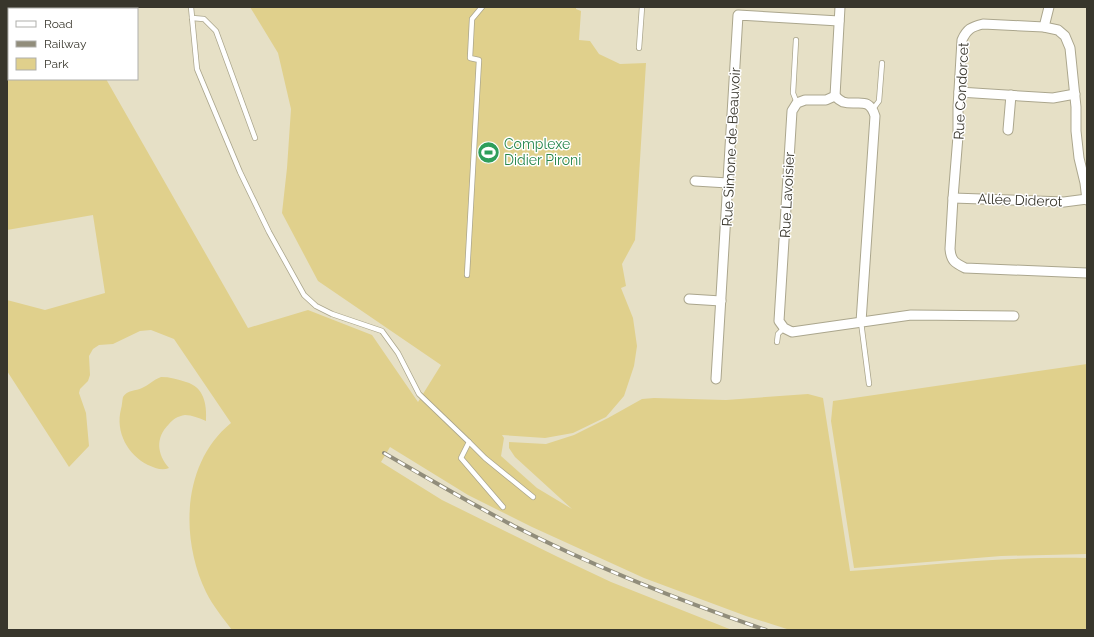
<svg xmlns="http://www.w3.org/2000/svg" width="1094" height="637" font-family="Raleway,sans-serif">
<rect width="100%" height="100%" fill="#e6e0c6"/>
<!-- green -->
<g fill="#e0d08c">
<path d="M7 7H65L66 9H9V79H106L248 328 308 310 372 335 418 402 441 365 318 281 282 213 287 168 291 109 278 53 250 7H576V9L581 11 579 40 590 41 599 54 620 64 646 63 635 240 622 264 626 286 621 288 633 318 637 346 634 366 624 396 606 417 573 433 545 438 502 435 504 438 501 456 537 488 572 509 515 457 509 448V442L546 444 574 435 608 418 642 399 654 398 726 400 808 394 823 398 850 571C929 565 1008 556 1087 558V630H790L746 616 644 578 532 527 468 495 390 447 381 462 442 500 558 557 611 582 732 630H232C223 618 213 606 206 592 180 538 182 463 231 423L174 339 151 330 140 331 113 344 99 345 93 349 89 356 90 375 88 381 80 389 79 393 86 413 89 446 69 467 7 371V300L45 310 105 293 93 215 7 230Z"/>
<polygon points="1087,364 1087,554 1001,556 854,568 831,421 833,401"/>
<path d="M161 377C170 377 177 379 186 382 204 387 207 404 206 421 199 418 192 415 185 415 178 416 173 419 169 424 155 438 157 454 169 468 162 471 155 468 148 465 128 455 115 432 121 409 122 406 122 401 123 397 127 390 136 391 142 388 149 385 153 380 161 377Z"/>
</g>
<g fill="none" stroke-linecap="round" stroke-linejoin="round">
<defs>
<g id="lane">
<polyline points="191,7 197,69 240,172 269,232 304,295 316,306 332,314 382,331 398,353 419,394 469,442 461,458 503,507"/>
<polyline points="127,9 127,7"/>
<polyline points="192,18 204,19 216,31 255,138"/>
<polyline points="796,40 793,93 797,103"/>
<polyline points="639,48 642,7"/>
<polyline points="873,109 879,101 882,63"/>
<polyline points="467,275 479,60 470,58 472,19 482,7"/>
<polyline points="861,322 869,384"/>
<polyline points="777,342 778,334 784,328"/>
<polyline points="469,442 485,458 533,497"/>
</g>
<g id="street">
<polyline points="1044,27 1049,7"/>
<polyline points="959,92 1053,98 1075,94"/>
<polyline points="835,96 826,100 805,100 797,103 792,111 779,321 784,328 792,332 911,315 1014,316"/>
<path d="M835 96C837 98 841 101 843 102 858 106 869 96 875 116L861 322"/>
<polyline points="835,96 840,7"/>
<polyline points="1008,130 1011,95"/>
<polyline points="695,181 728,183"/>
<polyline points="953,198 1064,202 1087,199"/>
<path d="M1087 200 1085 183 1079 158 1076 131V107L1070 48 1065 36 1058 30 1044 27 983 24C971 27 967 29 962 40L958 107V136L953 198 950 249C951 261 955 263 965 268L1087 273"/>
<polyline points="689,299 721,301"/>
<polyline points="716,379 738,15 839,21"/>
</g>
</defs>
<!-- lane casing -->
<use href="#lane" stroke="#aba68d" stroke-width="6"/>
<!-- street casing -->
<use href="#street" stroke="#aba68d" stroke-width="11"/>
<!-- lane -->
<use href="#lane" stroke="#fff" stroke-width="4.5"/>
<!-- street -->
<use href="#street" stroke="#fff" stroke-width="9"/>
<defs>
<path id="rail" d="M384 453C427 478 470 503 514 526 595 567 680 601 766 630"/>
</defs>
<!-- rail casing -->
<use href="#rail" stroke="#918d7b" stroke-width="4"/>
<!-- rail -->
<use href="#rail" stroke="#fff" stroke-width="2.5" stroke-dasharray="8" stroke-linecap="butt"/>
</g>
<!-- icons -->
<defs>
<symbol id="stadium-disc" viewBox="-11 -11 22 22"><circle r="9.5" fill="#2e9e5b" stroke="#fff"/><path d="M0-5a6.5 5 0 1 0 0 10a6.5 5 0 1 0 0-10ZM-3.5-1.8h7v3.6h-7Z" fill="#fff"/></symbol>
</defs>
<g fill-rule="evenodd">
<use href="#stadium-disc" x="476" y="140" width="25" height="25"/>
</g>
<g text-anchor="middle" stroke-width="3" stroke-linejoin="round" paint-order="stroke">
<!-- street labels -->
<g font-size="14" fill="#38362c" stroke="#fff">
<text transform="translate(961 91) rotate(-87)" y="5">Rue Condorcet</text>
<text transform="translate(731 147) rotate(-87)" y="5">Rue Simone de Beauvoir</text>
<text transform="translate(787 195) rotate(-87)" y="5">Rue Lavoisier</text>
<text transform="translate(1020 200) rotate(2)" y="5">Allée Diderot</text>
</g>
<!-- leisure labels -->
<g font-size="14" fill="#27864d" stroke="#fff" text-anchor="start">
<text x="504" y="149">Complexe<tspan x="504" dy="16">Didier Pironi</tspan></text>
</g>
</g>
<!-- border -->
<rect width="1094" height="637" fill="none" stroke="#38362c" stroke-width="16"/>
<!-- legend -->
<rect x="8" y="8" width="130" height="72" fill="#ffffff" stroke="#afafab"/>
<rect x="16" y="21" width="20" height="6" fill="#ffffff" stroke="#afafab"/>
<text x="44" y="28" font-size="12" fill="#38362c">Road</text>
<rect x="16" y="41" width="20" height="6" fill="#918d7b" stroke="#afafab"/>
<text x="44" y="48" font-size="12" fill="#38362c">Railway</text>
<rect x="16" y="58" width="20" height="12" fill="#e0d08c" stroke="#afafab"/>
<text x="44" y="68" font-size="12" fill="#38362c">Park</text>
</svg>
